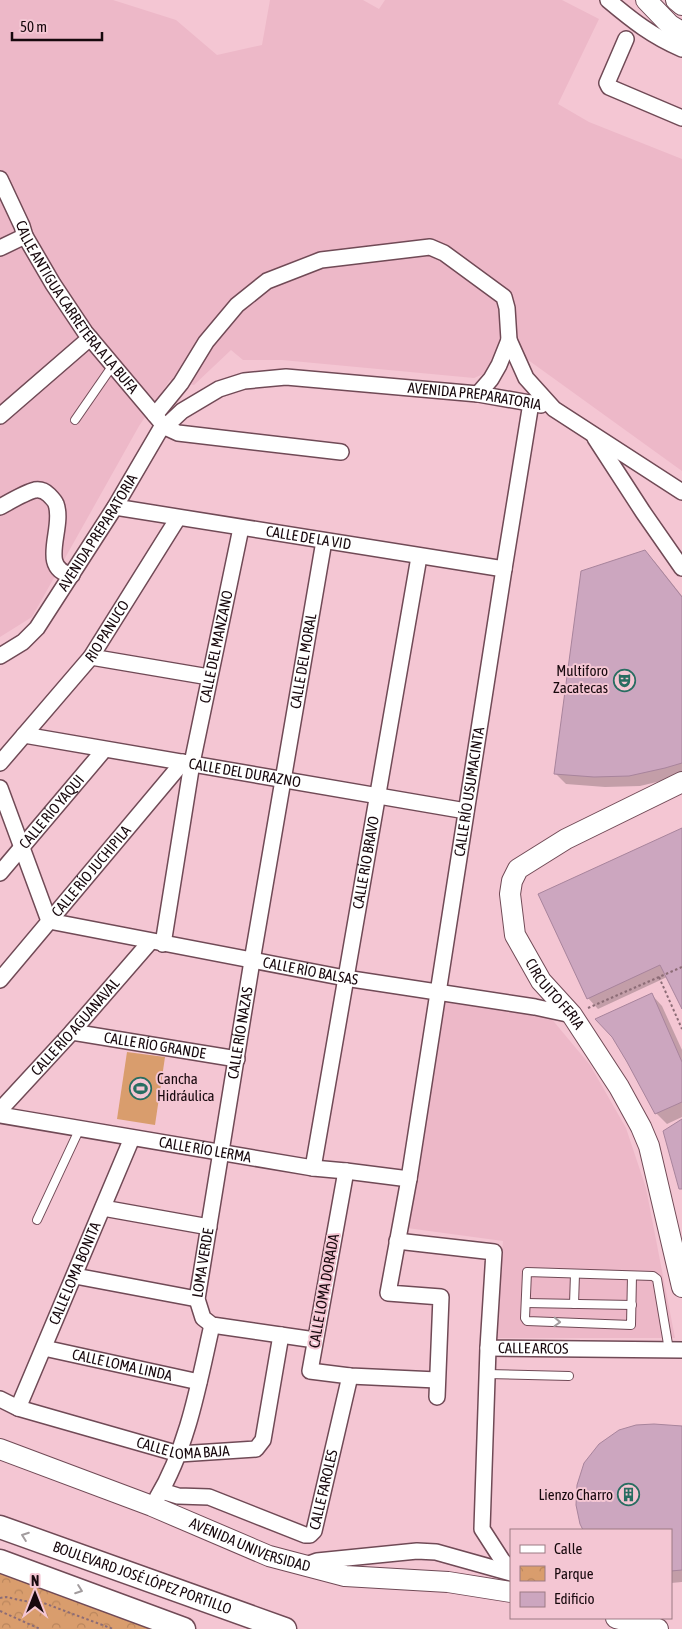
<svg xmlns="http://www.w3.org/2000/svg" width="682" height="1629" font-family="'Asap Condensed',sans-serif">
<defs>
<pattern id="park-crowns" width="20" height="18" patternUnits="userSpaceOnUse" patternTransform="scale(1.25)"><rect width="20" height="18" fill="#d99d6d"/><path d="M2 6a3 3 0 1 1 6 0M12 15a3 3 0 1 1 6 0" fill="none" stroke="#ba865d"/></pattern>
</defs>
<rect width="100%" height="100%" fill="#f4c6d3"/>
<!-- built -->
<g fill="#edb8c8">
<polygon points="0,0 113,0 176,20 217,55 262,45 270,0 363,0 379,9 385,0 562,0 599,19 558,104 589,122 682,159 682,471 524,357 474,378 282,360 243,360 231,350 194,385 170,380 139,426 32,617 0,637"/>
<polygon points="445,1001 550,1017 590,1065 626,1128 646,1188 675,1338 494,1338 503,1241 407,1228"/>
</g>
<!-- park -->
<polygon fill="url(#park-crowns)" points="0,1569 163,1629 0,1629"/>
<!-- pitch -->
<polygon fill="#d99d6d" points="127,1052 165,1057 155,1125 117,1119"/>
<!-- shadow -->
<g fill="#0003">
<polygon points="644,551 655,562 682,596 682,776 640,786 605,787 566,784 555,773"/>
<polygon points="682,830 682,1006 667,977 598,1009 588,998"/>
<polygon points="652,995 662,1006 682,1050 682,1117 667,1124 656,1113 613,1037"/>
<polygon points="682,1429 682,1582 671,1583 671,1530 585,1530 581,1524"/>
</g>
<!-- building -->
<g fill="#cca6bf" stroke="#a8849c">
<polygon points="645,550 682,597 682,763 665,768 629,776 594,777 554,774 581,571"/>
<polygon points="682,828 682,1009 660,965 587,999 538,894"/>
<polygon points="652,993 682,1062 682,1102 655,1114 627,1062 612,1037 595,1019"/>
<polygon points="682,1119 682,1189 679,1189 663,1131"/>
<polygon points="654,1424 682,1426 682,1570 671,1571 671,1530 583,1530 580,1524 576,1505 577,1485 584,1463 599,1444 619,1430 636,1425"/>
</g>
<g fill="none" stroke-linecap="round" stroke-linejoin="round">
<defs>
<g id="lane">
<polyline points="75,420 113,365"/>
<polyline points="37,1220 80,1128"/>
<polyline points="632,1276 631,1325 527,1321 525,1318 527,1272 653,1276 657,1279 669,1350"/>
<polyline points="526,1303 632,1305"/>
<polyline points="574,1304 575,1274"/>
<polyline points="487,1374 569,1376"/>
</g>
<g id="street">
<path d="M608 0C633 21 652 36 682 49"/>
<polyline points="626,39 607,83 609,87 682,118"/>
<path id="s1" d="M0 179 22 226 25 236 53 284 85 332 165 427 178 433 341 452"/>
<polyline points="0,248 25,236"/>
<polyline points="478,394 491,379 499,365 509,340"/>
<polyline points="155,415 181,383 206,342 237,305 267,281 321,260 430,247 444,253 504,297 507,308 509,340 526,378 554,409 682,492"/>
<polyline points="0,416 90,338"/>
<polyline points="595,438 643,512 682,568"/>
<path d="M0 507C9 502 26 492 35 490 41 489 46 492 49 495 52 498 55 501 56 504 65 528 37 569 72 575"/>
<path id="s2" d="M115 507 504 569"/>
<path id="s3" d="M0 656 23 642 37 628 115 507 160 430 165 427 182 411 219 389 244 381 286 377 478 394 541 405"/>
<polyline points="91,657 209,677"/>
<path id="s4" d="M24 735 466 811"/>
<path id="s5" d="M0 763 91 657 178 518"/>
<path id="s6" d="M0 788 49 921 345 978 535 1007 572 1015"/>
<path id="s7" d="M0 873 104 750"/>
<path id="s8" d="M163 944 192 763 241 528"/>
<path id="s9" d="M0 980 183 762"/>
<path id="s10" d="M72 1032 237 1059"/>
<path id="s11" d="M0 1110 72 1032 150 942"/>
<path id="s12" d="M0 1115 313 1168 346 1171 409 1179"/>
<path id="s13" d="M313 1168 419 557"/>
<polyline points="346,1171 310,1371 350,1376 437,1380"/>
<polyline points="103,1208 209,1227"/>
<path id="s14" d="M397 1241 494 1252 488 1348 682 1350"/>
<polyline points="75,1276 197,1299"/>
<path id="s15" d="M315 1340 212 1325 203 1318 197 1299 252 961 324 541"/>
<path id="s16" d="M44 1348 199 1382"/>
<polyline points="488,1348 482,1529 502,1560 511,1570"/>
<path id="s17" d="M437 1397 441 1297 388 1293 409 1179 504 569 531 403"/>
<path id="s18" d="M0 1399 18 1408 179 1454 256 1449 263 1440 281 1335"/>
<path id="s19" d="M18 1408 132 1138"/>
<path id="s20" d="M162 1491 178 1496 209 1497 305 1535H310L314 1531 350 1376"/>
<path d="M157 1498C188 1447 199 1382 212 1325"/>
<polyline points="306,1565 317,1561 417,1551 436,1552 511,1573"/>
</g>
<g id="secondary">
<polyline points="646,0 670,25 682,32"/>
<polyline points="676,0 682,5"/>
<path id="s21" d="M682 782 566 839 518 869 512 881 510 894 515 935 541 981 572 1015 619 1087 641 1127 649 1146 682 1287"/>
<path id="s22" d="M0 1449 152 1506 269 1556 345 1576 448 1582 511 1592"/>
<polyline points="616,1618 658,1629"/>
</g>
<g id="primary">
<path id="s23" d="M0 1527 285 1629"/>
<polyline points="0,1561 184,1629"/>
</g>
</defs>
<!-- lane casing -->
<use href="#lane" stroke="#704a56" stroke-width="10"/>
<!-- street casing -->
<use href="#street" stroke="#704a56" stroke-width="18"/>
<!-- secondary casing -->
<use href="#secondary" stroke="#704a56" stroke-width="22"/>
<!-- primary casing -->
<use href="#primary" stroke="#704a56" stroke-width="25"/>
<!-- path -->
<g stroke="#8c6c76" stroke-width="2" stroke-dasharray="2.5 2.5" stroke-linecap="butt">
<polyline points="659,977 682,1029"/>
<polyline points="588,1008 682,967"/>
<polyline points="0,1598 6,1597 24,1601 41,1602 113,1629"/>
<polyline points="0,1611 40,1629"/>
</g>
<!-- lane -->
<use href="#lane" stroke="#fff" stroke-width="8"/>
<!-- street -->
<use href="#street" stroke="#fff" stroke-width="15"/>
<!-- secondary -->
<use href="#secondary" stroke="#fff" stroke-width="20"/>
<!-- primary -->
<use href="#primary" stroke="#fff" stroke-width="22"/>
</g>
<!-- one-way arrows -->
<defs><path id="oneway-chevron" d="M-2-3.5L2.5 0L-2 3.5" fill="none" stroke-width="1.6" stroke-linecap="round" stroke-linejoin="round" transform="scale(1.25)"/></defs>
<g stroke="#a29c9e">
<use href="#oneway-chevron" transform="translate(557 1322) rotate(2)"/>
<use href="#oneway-chevron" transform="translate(25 1536) rotate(-160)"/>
<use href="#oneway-chevron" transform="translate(79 1590) rotate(20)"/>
</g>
<!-- icons -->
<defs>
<symbol id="theatre-ring" viewBox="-11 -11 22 22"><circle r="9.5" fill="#f4c6d3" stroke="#286d61" stroke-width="1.5"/><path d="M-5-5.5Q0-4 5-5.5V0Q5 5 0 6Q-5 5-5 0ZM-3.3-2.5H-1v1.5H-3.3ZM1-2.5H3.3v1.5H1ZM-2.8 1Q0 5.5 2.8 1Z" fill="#286d61"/></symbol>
<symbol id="stadium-ring" viewBox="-11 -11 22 22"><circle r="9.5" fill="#f4c6d3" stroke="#286d61" stroke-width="1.5"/><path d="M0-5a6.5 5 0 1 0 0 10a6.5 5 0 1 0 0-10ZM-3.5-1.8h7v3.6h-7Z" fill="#286d61"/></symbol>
<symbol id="building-ring" viewBox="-11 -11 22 22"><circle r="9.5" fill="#f4c6d3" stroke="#286d61" stroke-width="1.5"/><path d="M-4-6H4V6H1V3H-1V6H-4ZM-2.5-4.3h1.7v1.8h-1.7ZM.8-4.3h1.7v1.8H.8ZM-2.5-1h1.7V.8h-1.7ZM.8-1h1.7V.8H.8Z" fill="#286d61"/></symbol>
</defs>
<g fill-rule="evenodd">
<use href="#theatre-ring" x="612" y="668" width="25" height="25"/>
<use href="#stadium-ring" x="128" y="1076" width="25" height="25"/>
<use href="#building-ring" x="616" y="1482" width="25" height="25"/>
</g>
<g text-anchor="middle" stroke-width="4" stroke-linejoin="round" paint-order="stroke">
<!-- street labels -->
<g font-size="15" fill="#17080d" stroke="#f4c6d3">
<text dy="5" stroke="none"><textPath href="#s1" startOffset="150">CALLE ANTIGUA CARRETERA A LA BUFA</textPath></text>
<text dy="5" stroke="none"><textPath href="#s3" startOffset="610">AVENIDA PREPARATORIA</textPath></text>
<text dy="5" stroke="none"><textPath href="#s3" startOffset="160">AVENIDA PREPARATORIA</textPath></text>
<text dy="5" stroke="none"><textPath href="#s2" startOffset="196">CALLE DE LA VID</textPath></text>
<text dy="5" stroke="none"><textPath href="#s5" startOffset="170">RIO PANUCO</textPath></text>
<text dy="5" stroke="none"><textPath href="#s8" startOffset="302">CALLE DEL MANZANO</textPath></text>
<text dy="5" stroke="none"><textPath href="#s15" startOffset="782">CALLE DEL MORAL</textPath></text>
<text dy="5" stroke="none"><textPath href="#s4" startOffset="224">CALLE DEL DURAZNO</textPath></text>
<text dy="5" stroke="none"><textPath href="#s17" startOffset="661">CALLE RÍO USUMACINTA</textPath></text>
<text dy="5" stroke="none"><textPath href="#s7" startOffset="80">CALLE RÍO YAQUI</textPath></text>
<text dy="5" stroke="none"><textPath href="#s13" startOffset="310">CALLE RÍO BRAVO</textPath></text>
<text dy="5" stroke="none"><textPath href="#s9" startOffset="142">CALLE RÍO JUCHIPILA</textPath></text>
<text dy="5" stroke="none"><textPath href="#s6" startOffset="408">CALLE RÍO BALSAS</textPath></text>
<text dy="5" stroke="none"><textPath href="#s21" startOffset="325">CIRCUITO FERIA</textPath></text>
<text dy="5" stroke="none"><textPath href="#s11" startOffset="112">CALLE RÍO AGUANAVAL</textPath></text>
<text dy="5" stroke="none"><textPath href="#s15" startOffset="405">CALLE RÍO NAZAS</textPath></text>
<text dy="5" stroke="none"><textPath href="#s10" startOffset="84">CALLE RÍO GRANDE</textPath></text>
<text dy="5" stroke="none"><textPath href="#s12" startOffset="208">CALLE RÍO LERMA</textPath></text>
<text dy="5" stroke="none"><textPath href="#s15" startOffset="172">LOMA VERDE</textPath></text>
<text dy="5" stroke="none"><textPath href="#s19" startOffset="146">CALLE LOMA BONITA</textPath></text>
<text transform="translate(324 1291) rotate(-80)" y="5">CALLE LOMA DORADA</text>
<text dy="5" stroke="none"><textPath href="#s14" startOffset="239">CALLE ARCOS</textPath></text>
<text dy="5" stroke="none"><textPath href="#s16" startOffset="80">CALLE LOMA LINDA</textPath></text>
<text dy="5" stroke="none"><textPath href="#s18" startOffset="191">CALLE LOMA BAJA</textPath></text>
<text dy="5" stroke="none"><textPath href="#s20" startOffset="204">CALLE FAROLES</textPath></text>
<text dy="5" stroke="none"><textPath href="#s22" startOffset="268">AVENIDA UNIVERSIDAD</textPath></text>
<text dy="5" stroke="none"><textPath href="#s23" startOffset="151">BOULEVARD JOSÉ LÓPEZ PORTILLO</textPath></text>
</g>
<!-- poi labels -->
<g font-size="15" fill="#17080d" stroke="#f4c6d3" text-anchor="end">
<text x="608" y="676">Multiforo<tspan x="608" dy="17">Zacatecas</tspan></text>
<text x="157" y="1084" text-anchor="start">Cancha<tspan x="157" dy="17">Hidráulica</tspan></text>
<text x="613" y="1500">Lienzo Charro</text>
</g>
</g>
<!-- legend -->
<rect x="510" y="1529" width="162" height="90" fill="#f4c6d3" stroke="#9c7a84"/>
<rect x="520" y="1545" width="25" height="8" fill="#ffffff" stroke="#9c7a84"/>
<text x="554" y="1554" font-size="15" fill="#17080d">Calle</text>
<rect x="520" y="1566" width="25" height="15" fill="url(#park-crowns)" stroke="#9c7a84"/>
<text x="554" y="1579" font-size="15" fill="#17080d">Parque</text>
<rect x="520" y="1592" width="25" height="15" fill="#cca6bf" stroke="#9c7a84"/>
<text x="554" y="1604" font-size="15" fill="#17080d">Edificio</text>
<!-- north arrow -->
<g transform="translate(35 1594)" stroke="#f4c6d3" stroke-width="4" paint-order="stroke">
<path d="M0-4L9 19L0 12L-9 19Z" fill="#17080d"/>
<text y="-8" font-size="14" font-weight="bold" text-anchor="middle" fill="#17080d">N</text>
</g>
<!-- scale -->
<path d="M12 32v8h90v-8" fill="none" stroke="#17080d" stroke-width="2.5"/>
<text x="20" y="32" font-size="15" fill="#17080d" stroke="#f4c6d3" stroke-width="4" paint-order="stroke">50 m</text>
</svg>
